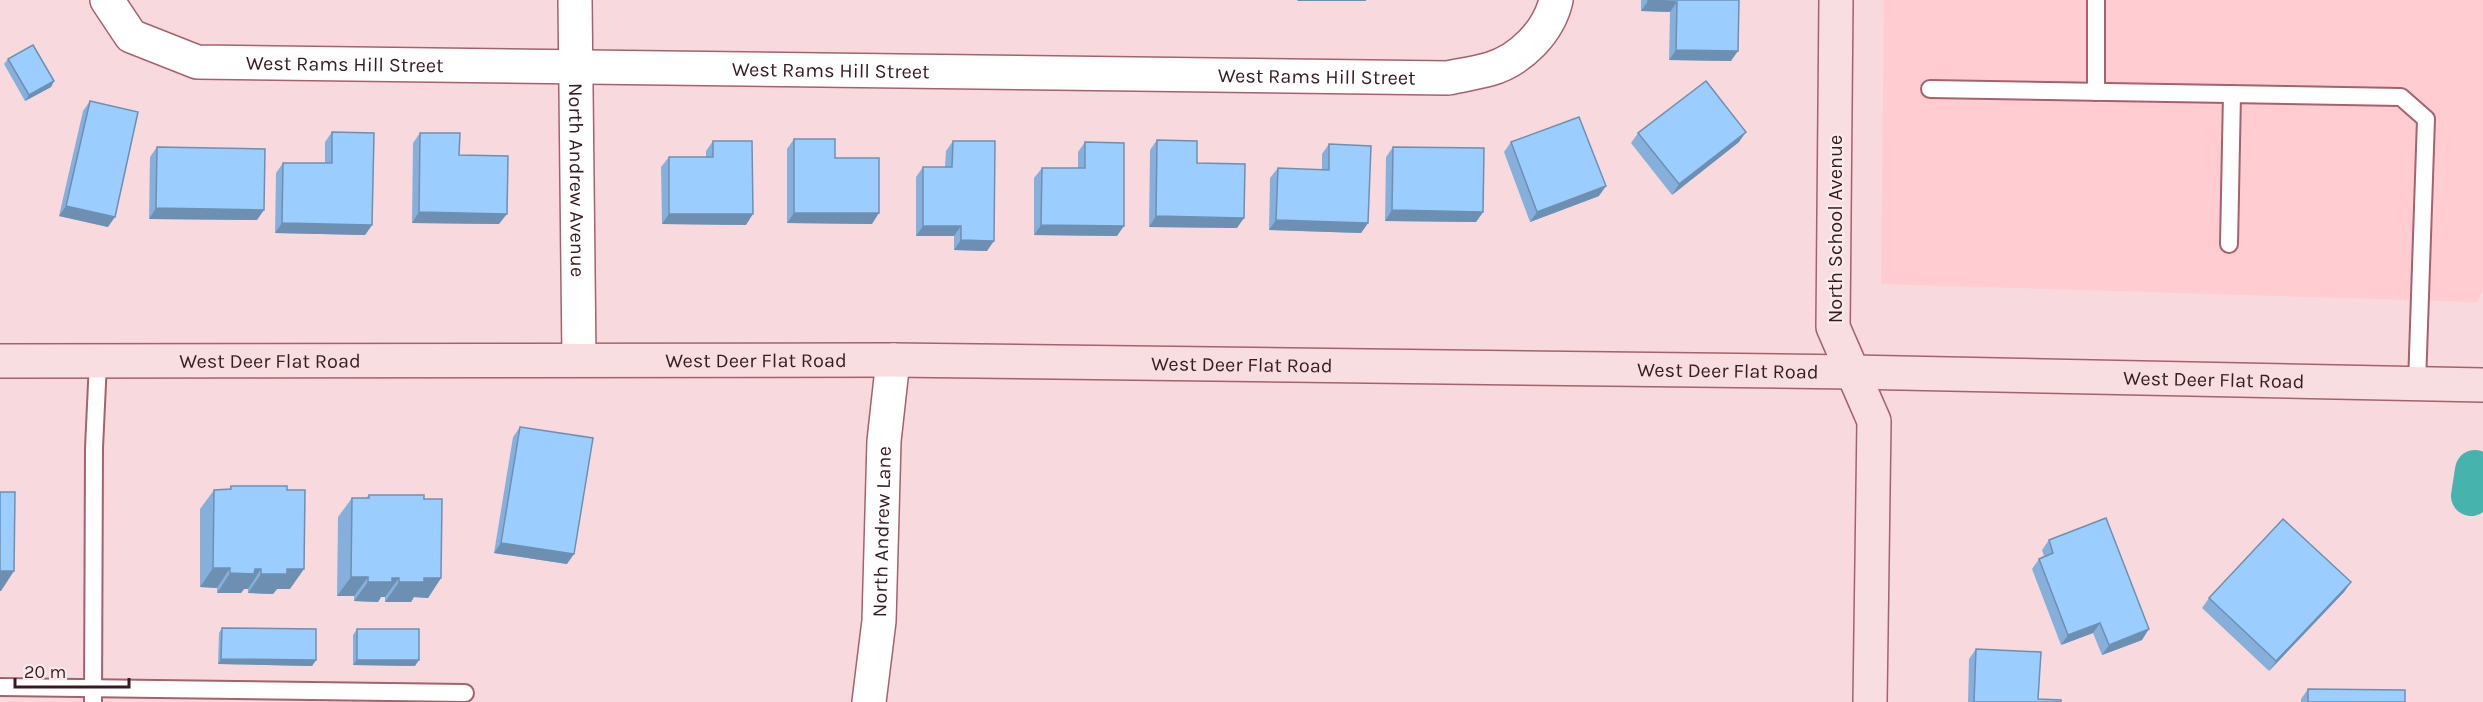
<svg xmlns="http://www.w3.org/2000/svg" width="2483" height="702" font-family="Karla,sans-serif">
<rect width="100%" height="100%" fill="#f8d9dd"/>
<!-- built -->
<polygon fill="#ffccd2" points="1884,0 2483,0 2483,289 2477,302 1881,284"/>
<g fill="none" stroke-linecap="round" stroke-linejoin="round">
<!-- canal -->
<polyline stroke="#46b3ad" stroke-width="40" points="2471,496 2475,470"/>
<defs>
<g id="lane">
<polyline points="1930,89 2401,97 2426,119 2417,384"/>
<polyline points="2096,92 2096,0"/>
<polyline points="2229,244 2232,94"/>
<polyline points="0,687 465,693"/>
<polyline points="93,702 94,448 98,362"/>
</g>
<g id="street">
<path id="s1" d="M107 0 131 36 197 62 1448 78C1462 75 1476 73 1490 69 1521 60 1549 31 1556 0"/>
<path id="s2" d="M575 0 579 359"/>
<path id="s3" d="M869 702 879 621 884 441 893 360"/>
</g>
<g id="secondary">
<polyline points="1836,0 1833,327 1874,421 1870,702"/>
<path id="s4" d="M0 361 893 360 1852 372 2483 385"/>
</g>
</defs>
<!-- lane casing -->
<use href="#lane" stroke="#a4626c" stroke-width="20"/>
<!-- street casing -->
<use href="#street" stroke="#a4626c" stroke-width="36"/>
<!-- secondary casing -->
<use href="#secondary" stroke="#a4626c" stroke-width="36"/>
<!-- lane -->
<use href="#lane" stroke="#fff" stroke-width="16"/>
<!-- street -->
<use href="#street" stroke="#fff" stroke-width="33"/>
<!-- secondary -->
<use href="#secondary" stroke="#f8dde1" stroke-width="33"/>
</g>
<!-- wall -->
<g fill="#86b0db">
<polygon points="1641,0 1739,0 1731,61 1669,60 1670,12 1641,11"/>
<polygon points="8,59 54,81 51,87 25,101 4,64"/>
<polygon points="90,101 108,227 59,216 83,111"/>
<polygon points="332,132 372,225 365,235 275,233 276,173 283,163 325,163 325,142"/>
<polygon points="420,133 459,155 499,224 412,223 413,143"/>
<polygon points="1638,133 1739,142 1672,195 1631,143"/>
<polygon points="794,139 835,158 872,224 787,223 787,149"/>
<polygon points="1157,140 1237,228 1149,227 1150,150"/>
<polygon points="713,141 746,225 662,224 661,167 669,157 706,157 706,151"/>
<polygon points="953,141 987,251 954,250 954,236 916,236 916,177 923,167 945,167 946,151"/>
<polygon points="1085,142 1117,236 1034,235 1034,178 1042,168 1078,168 1078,152"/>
<polygon points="1511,142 1599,196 1530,222 1504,152"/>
<polygon points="1329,144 1368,223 1361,233 1269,230 1270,178 1278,168 1322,170 1322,154"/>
<polygon points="157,147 257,220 149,219 150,157"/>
<polygon points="1393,147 1483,212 1476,222 1385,221 1386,157"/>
<polygon points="520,427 567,564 494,553 513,437"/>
<polygon points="231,486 290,589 277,589 273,594 248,593 248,589 244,589 241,593 217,593 217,588 200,587 200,509 214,490 229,489"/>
<polygon points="369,495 424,499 441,578 428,598 414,597 411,602 385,602 385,597 381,597 378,602 354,601 354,596 337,596 338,517 352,498 366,498"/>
<polygon points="2049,540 2142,640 2102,655 2093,633 2061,645 2032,569 2039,559 2044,556 2042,550"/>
<polygon points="2351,582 2344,592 2269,671 2202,608 2209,598"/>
<polygon points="222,628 316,660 312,666 218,664 219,633"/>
<polygon points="357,629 415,666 353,665 353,635"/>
<polygon points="1976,649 2038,699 2061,702 1968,702 1969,659"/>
<polygon points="2308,689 2405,702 2301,702 2301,699"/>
</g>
<!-- shaded-wall -->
<g fill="#6d90b2">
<polygon points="1298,0 1366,0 1366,1 1297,1"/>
<polygon points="1648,1 1677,2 1670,12 1641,11"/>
<polygon points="1676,50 1738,51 1731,61 1669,60"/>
<polygon points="54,81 51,87 25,101 29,95"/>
<polygon points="1746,132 1739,142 1672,195 1679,184"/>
<polygon points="1606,186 1599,196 1530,222 1537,212"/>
<polygon points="66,206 115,217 108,227 59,216"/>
<polygon points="156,208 264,210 257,220 149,219"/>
<polygon points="1392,210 1483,212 1476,222 1385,221"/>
<polygon points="419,212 507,214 499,224 412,223"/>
<polygon points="794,213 879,213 872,224 787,223"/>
<polygon points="669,214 753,214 746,225 662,224"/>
<polygon points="1156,216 1244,218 1237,228 1149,227"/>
<polygon points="1276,220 1368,223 1361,233 1269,230"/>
<polygon points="282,223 372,225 365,235 275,233"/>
<polygon points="1041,225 1124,226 1117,236 1034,235"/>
<polygon points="923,226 961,226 954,236 916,236"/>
<polygon points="961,240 994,241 987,251 954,250"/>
<polygon points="501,543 574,554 567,564 494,553"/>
<polygon points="213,568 230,568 217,588 200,587"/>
<polygon points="255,569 261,569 248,589 244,589 241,593 217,593 230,573"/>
<polygon points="287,569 304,569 290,589 277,589 273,594 248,593 261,574"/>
<polygon points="0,571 14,571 1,591 0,591"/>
<polygon points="351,577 368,577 354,596 337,596"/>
<polygon points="392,578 399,578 385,597 381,597 378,602 354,601 368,582"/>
<polygon points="424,578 441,578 428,598 414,597 411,602 385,602 399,582"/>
<polygon points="2351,582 2344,592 2269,671 2276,661"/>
<polygon points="2100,623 2093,633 2061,645 2068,635"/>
<polygon points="2149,629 2142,640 2102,655 2109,645"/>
<polygon points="221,659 316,660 312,666 218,664"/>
<polygon points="357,660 419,660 415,666 353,665"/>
</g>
<!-- building -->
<g fill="#9ccdff" stroke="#6d90b2" stroke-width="1.5">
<polygon points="1648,0 1739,0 1738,51 1676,50 1677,2 1648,1"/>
<polygon points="33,45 54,81 29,95 8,59"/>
<polygon points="1706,81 1746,132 1679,184 1638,133"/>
<polygon points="90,101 138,112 115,217 66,206"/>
<polygon points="1579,117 1606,186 1537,212 1511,142"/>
<polygon points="332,132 374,133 372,225 282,223 283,163 332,163"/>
<polygon points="420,133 460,133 459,155 508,156 507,214 419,212"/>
<polygon points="794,139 835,139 835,158 879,158 879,213 794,213"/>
<polygon points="1157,140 1197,141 1197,163 1245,164 1244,218 1156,216"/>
<polygon points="713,141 752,141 753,214 669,214 669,157 713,157"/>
<polygon points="953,141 995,141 994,241 961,240 961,226 923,226 923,167 952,167"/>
<polygon points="1085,142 1124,143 1124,226 1041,225 1042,168 1085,168"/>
<polygon points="1329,144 1371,146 1368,223 1276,220 1278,168 1329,170"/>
<polygon points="157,147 265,149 264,210 156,208"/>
<polygon points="1393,147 1484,148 1483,212 1392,210"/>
<polygon points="520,427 593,438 574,554 501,543"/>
<polygon points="231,486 287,486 287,490 305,490 304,569 287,569 287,574 261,574 261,569 255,569 254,574 230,573 230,568 213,568 214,490 231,489"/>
<polygon points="0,492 15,492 14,571 0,571"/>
<polygon points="369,495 424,495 424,499 442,499 441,578 424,578 424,582 399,582 399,578 392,578 392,582 368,582 368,577 351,577 352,498 369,498"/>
<polygon points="2106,518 2149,629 2109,645 2100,623 2068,635 2039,559 2053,553 2049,540"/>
<polygon points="2283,519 2351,582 2276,661 2209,598"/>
<polygon points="222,628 316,629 316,660 221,659"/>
<rect x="357" y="629" width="62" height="31"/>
<polygon points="1976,649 2041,652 2038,699 2061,700 2061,702 1974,702"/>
<polygon points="2308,689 2405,690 2405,702 2308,702"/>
</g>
<g text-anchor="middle" stroke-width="4.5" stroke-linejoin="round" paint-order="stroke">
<!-- street labels -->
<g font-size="20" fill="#371b20" stroke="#fbebec">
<text dy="7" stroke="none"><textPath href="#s1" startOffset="262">West Rams Hill Street</textPath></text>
<text dy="7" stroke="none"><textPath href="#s1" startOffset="748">West Rams Hill Street</textPath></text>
<text dy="7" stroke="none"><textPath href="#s1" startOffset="1234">West Rams Hill Street</textPath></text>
<text dy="7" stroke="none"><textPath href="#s2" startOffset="180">North Andrew Avenue</textPath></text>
<text transform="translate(1835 229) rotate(-90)" y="7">North School Avenue</text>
<text dy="7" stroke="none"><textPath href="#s4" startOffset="756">West Deer Flat Road</textPath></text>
<text dy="7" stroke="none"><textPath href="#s4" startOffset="270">West Deer Flat Road</textPath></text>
<text dy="7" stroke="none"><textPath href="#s4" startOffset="1242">West Deer Flat Road</textPath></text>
<text dy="7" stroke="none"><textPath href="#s4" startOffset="1728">West Deer Flat Road</textPath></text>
<text dy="7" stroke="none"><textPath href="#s4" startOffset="2214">West Deer Flat Road</textPath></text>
<text dy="7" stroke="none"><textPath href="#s3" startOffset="171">North Andrew Lane</textPath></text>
</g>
</g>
<!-- scale -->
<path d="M15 678v9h114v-9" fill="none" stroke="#371b20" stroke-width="3"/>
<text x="24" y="678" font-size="18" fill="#371b20" stroke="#fbebec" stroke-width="4.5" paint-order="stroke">20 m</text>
</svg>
